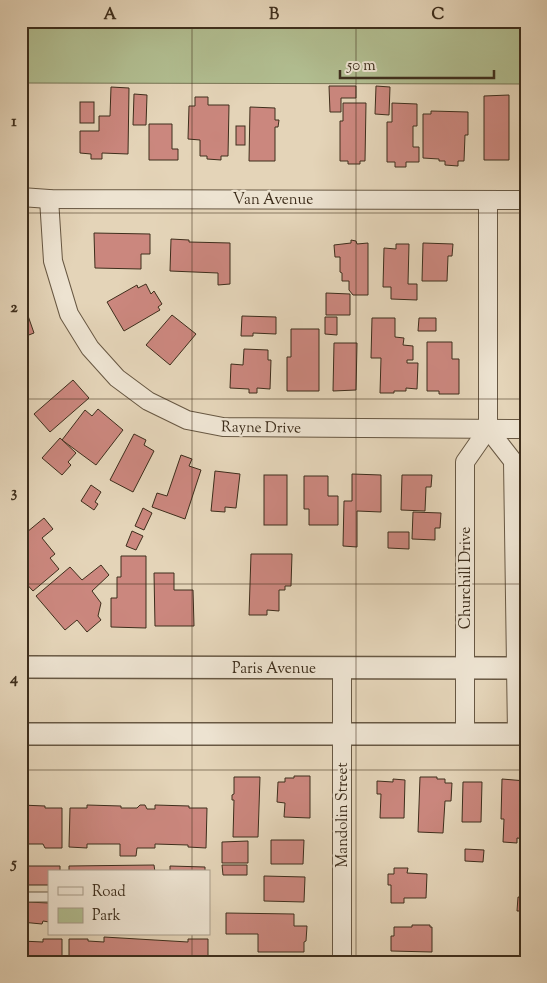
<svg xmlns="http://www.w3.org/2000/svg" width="547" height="983" font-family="'Sorts Mill Goudy',serif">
<rect width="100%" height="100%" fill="#e4d4b8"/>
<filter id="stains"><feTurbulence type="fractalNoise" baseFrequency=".004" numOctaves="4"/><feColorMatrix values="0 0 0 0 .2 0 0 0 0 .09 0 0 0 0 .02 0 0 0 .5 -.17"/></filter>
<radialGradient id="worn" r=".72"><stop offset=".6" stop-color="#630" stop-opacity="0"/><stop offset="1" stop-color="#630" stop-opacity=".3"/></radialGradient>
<!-- green -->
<polygon fill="#b1bd90" stroke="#787656" points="21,21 526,21 526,84 21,83"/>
<!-- building -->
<g fill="#cb877e" stroke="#3e2e1c">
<polygon points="329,86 356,86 356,98 341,98 341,112 330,112"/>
<polygon points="376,86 390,87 389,115 375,114"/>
<polygon points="111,87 129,88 128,154 102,153 102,159 91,159 91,154 80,153 80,131 99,131 99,116 110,116"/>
<polygon points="134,94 147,95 146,125 133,125"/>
<polygon points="509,95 509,160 484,160 484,96"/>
<polygon points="195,97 208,97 208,105 229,105 228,156 221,156 221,160 207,159 207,156 200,156 200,140 188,139 189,106 195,106"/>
<rect x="80" y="102" width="14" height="21"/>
<polygon points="343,103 366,103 365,161 360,161 360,164 348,164 348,161 340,161 340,121 343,121"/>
<polygon points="392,103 417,104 417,126 413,126 413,147 419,147 419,162 406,162 406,167 395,167 395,162 387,162 387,122 392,122"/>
<polygon points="523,106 526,106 526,157 524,157 524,134 522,134"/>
<polygon points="250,107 275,108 275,120 279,120 278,127 275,127 275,161 249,161"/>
<polygon points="431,111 468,112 468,135 465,135 464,161 458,161 458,166 445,165 445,161 439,161 439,159 423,158 423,114 431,114"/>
<polygon points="149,124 172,124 172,149 178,149 178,160 149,160"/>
<rect x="236" y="126" width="9" height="19"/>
<polygon points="94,233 150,234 150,254 141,254 141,269 95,268"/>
<polygon points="171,239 189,240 189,242 230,243 230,284 218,285 218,273 170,271"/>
<polygon points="351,240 356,241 357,244 368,243 368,295 353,295 349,290 349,281 342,281 342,273 340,272 340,257 335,257 334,245 351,243"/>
<polygon points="423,243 453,244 452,256 448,256 447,281 422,281"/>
<polygon points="396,244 409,244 408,284 417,284 417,300 391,299 391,287 383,287 384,248 396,249"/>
<polygon points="146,284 151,294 154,291 162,304 158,307 160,310 124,331 107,302 137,285 138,288"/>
<polygon points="326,293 350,294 350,315 326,315"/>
<polygon points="26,310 34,333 21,338 21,311"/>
<polygon points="172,315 196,334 170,365 146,345"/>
<polygon points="242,316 276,317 276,334 253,333 253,336 241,336"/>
<polygon points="325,317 337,317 337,335 325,334"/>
<polygon points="372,318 395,318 395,337 404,338 403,345 413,346 413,360 407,360 407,363 418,363 417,389 406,388 406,391 394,391 394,393 380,393 381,358 371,358"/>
<polygon points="419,318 436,318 436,331 418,331"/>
<polygon points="291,329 319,329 319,391 287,391 287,357 291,357"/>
<polygon points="427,342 452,342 452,359 459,359 459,394 439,394 439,391 427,391"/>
<polygon points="334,343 357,343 356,390 333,391"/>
<polygon points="244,349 268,350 268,360 271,360 270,389 257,388 257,393 249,393 249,389 230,388 231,364 243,365"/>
<polygon points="73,380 89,398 50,432 34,414"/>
<polygon points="98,409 123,430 96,465 62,440 85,410 92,416"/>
<polygon points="134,434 146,440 144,445 154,451 133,492 110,480"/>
<polygon points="60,438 76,453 68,462 71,465 62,475 42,458"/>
<polygon points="181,455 192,459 189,466 201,470 185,519 152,507 157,493 167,496"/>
<polygon points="215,471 240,474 236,508 225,507 225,512 211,511"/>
<polygon points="352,474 381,475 381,512 357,511 357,547 343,546 344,501 352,501"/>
<rect x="264" y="475" width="23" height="50"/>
<polygon points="402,475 432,475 431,487 426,487 425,511 401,510"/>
<polygon points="304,476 328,476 328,496 338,496 338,525 309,525 309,509 304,509"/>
<polygon points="91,485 101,492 95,502 98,504 94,510 81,501"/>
<polygon points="143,508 152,513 144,530 135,526"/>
<polygon points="413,512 441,513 440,528 435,528 435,540 412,539"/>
<polygon points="44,518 53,529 42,538 55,554 50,558 59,569 33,591 21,578 21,537"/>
<polygon points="132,531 143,536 136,550 126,546"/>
<polygon points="388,532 409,532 409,549 388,548"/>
<polygon points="251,554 292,554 291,586 285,586 285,590 279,590 279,611 267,610 267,615 249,615"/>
<polygon points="121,556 146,556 146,628 111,627 111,598 117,598 117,577 121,577"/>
<polygon points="101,565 109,575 92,591 101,603 98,616 101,620 87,632 77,620 65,630 36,596 70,567 82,580"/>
<polygon points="154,573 174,573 174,590 193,590 194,626 155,626"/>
<polygon points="294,776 310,776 310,818 284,817 285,803 277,802 278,782 285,782 285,778 294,778"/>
<polygon points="234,777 260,777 258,837 233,837 234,800 232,800 232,795 234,794"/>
<polygon points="420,777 437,777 437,779 445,779 445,783 452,783 451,801 445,801 443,833 418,832"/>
<polygon points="393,779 405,780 404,818 380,818 381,794 377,794 377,781 393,782"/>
<polygon points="502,779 526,781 526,839 517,838 517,843 503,842 504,819 501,819"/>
<polygon points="463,782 482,782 481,822 462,822"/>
<polygon points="21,805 45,806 45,808 62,808 62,848 45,848 43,844 21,844"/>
<polygon points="87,805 121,806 121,808 137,808 140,805 145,805 147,809 155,809 155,805 189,806 189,808 207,808 206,848 188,847 188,845 155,844 155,848 137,848 136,856 120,856 120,844 87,844 87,848 69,847 70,808 87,808"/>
<polygon points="271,840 304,840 303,864 271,864"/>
<polygon points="248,841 248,863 222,863 222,842"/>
<polygon points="465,849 484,850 483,862 465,861"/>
<polygon points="154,865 155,872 69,872 69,866"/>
<polygon points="222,865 247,865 247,875 223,875"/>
<polygon points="21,866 60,866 60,872 49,872 49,885 21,885"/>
<polygon points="170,866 205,867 205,872 170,872"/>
<polygon points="394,868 408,868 407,873 427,874 426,898 404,898 404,903 391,903 391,885 388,885 388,874 394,874"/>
<polygon points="264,876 305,877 304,902 264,901"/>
<polygon points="518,897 526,898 526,911 517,911"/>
<polygon points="27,902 49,903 49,922 43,921 42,924 21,922 21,903 26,904"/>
<polygon points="226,913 294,914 294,926 307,926 306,941 304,942 304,952 258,952 258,934 226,934"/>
<polygon points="412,925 430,925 430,927 432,927 432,952 391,951 391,936 394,936 394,927 412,927"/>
<polygon points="104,937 188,942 188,939 208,939 208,962 69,962 69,939 88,939 88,941 104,942"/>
<polygon points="43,939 62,939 62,962 21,962 21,941 43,942"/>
</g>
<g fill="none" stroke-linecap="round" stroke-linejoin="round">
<defs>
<polyline id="service" points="21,897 49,897"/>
<g id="minor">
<polyline points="21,197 49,199 526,200"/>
<polyline points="49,199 53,261 69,314 90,348 117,378 148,401 187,420 223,427 526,429"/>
<polyline points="488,429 513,461 517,734"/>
<polyline points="465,734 465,462 488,429 488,200"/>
<polyline points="342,962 342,668"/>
</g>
<g id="tertiary">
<polyline points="21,667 526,668"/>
<polyline points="21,734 526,734"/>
</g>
</defs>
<!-- service casing -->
<use href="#service" stroke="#685843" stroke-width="11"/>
<!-- minor casing -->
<use href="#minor" stroke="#685843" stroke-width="20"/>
<!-- tertiary casing -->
<use href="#tertiary" stroke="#685843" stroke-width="24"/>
<!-- service -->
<use href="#service" stroke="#ede3d1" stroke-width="9"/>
<!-- minor -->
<use href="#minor" stroke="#ede3d1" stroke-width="18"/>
<!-- tertiary -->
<use href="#tertiary" stroke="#ede3d1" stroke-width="21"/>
</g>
<!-- grid -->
<path fill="none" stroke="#3e2e1c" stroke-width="1" stroke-opacity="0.55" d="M192 21V872M356 21V962M21 213H526M21 399H526M21 584H526M21 770H526M192 934V962"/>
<g text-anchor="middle" stroke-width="4.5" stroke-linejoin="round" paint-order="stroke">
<!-- street labels -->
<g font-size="15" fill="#3e2e1c" stroke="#ede3d1">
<text x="273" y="204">Van Avenue</text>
<text transform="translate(261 427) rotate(1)" y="5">Rayne Drive</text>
<text transform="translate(465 578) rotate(-90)" y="5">Churchill Drive</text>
<text x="274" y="673">Paris Avenue</text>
<text transform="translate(342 815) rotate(-90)" y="5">Mandolin Street</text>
</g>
</g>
<!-- margin -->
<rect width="547" height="983" fill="none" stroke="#e4d4b8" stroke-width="55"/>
<!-- legend -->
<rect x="48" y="870" width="162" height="65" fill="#ede3d1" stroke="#a79b89"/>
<rect x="58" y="887" width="25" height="8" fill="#ede3d1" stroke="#a79b89"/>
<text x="92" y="896" font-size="15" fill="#3e2e1c">Road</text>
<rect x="58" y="908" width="25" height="15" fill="#b1bd90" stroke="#a79b89"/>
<text x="92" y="920" font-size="15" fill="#3e2e1c">Park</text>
<!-- scale -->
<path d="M340 70v8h154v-8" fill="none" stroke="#3e2e1c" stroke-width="2.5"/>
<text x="347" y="70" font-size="15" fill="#3e2e1c" stroke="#ede3d1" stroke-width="4" paint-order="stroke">50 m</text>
<rect x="28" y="28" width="492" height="928" fill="none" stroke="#3e2e1c" stroke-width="2"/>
<g font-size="16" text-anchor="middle" font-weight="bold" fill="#3e2e1c">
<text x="110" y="19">A</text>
<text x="274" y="19">B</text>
<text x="438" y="19">C</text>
<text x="14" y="126">1</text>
<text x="14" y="312">2</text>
<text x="14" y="497">3</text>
<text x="14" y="683">4</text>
<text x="14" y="868">5</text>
</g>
<rect width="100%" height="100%" filter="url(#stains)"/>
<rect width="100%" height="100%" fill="url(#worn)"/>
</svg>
